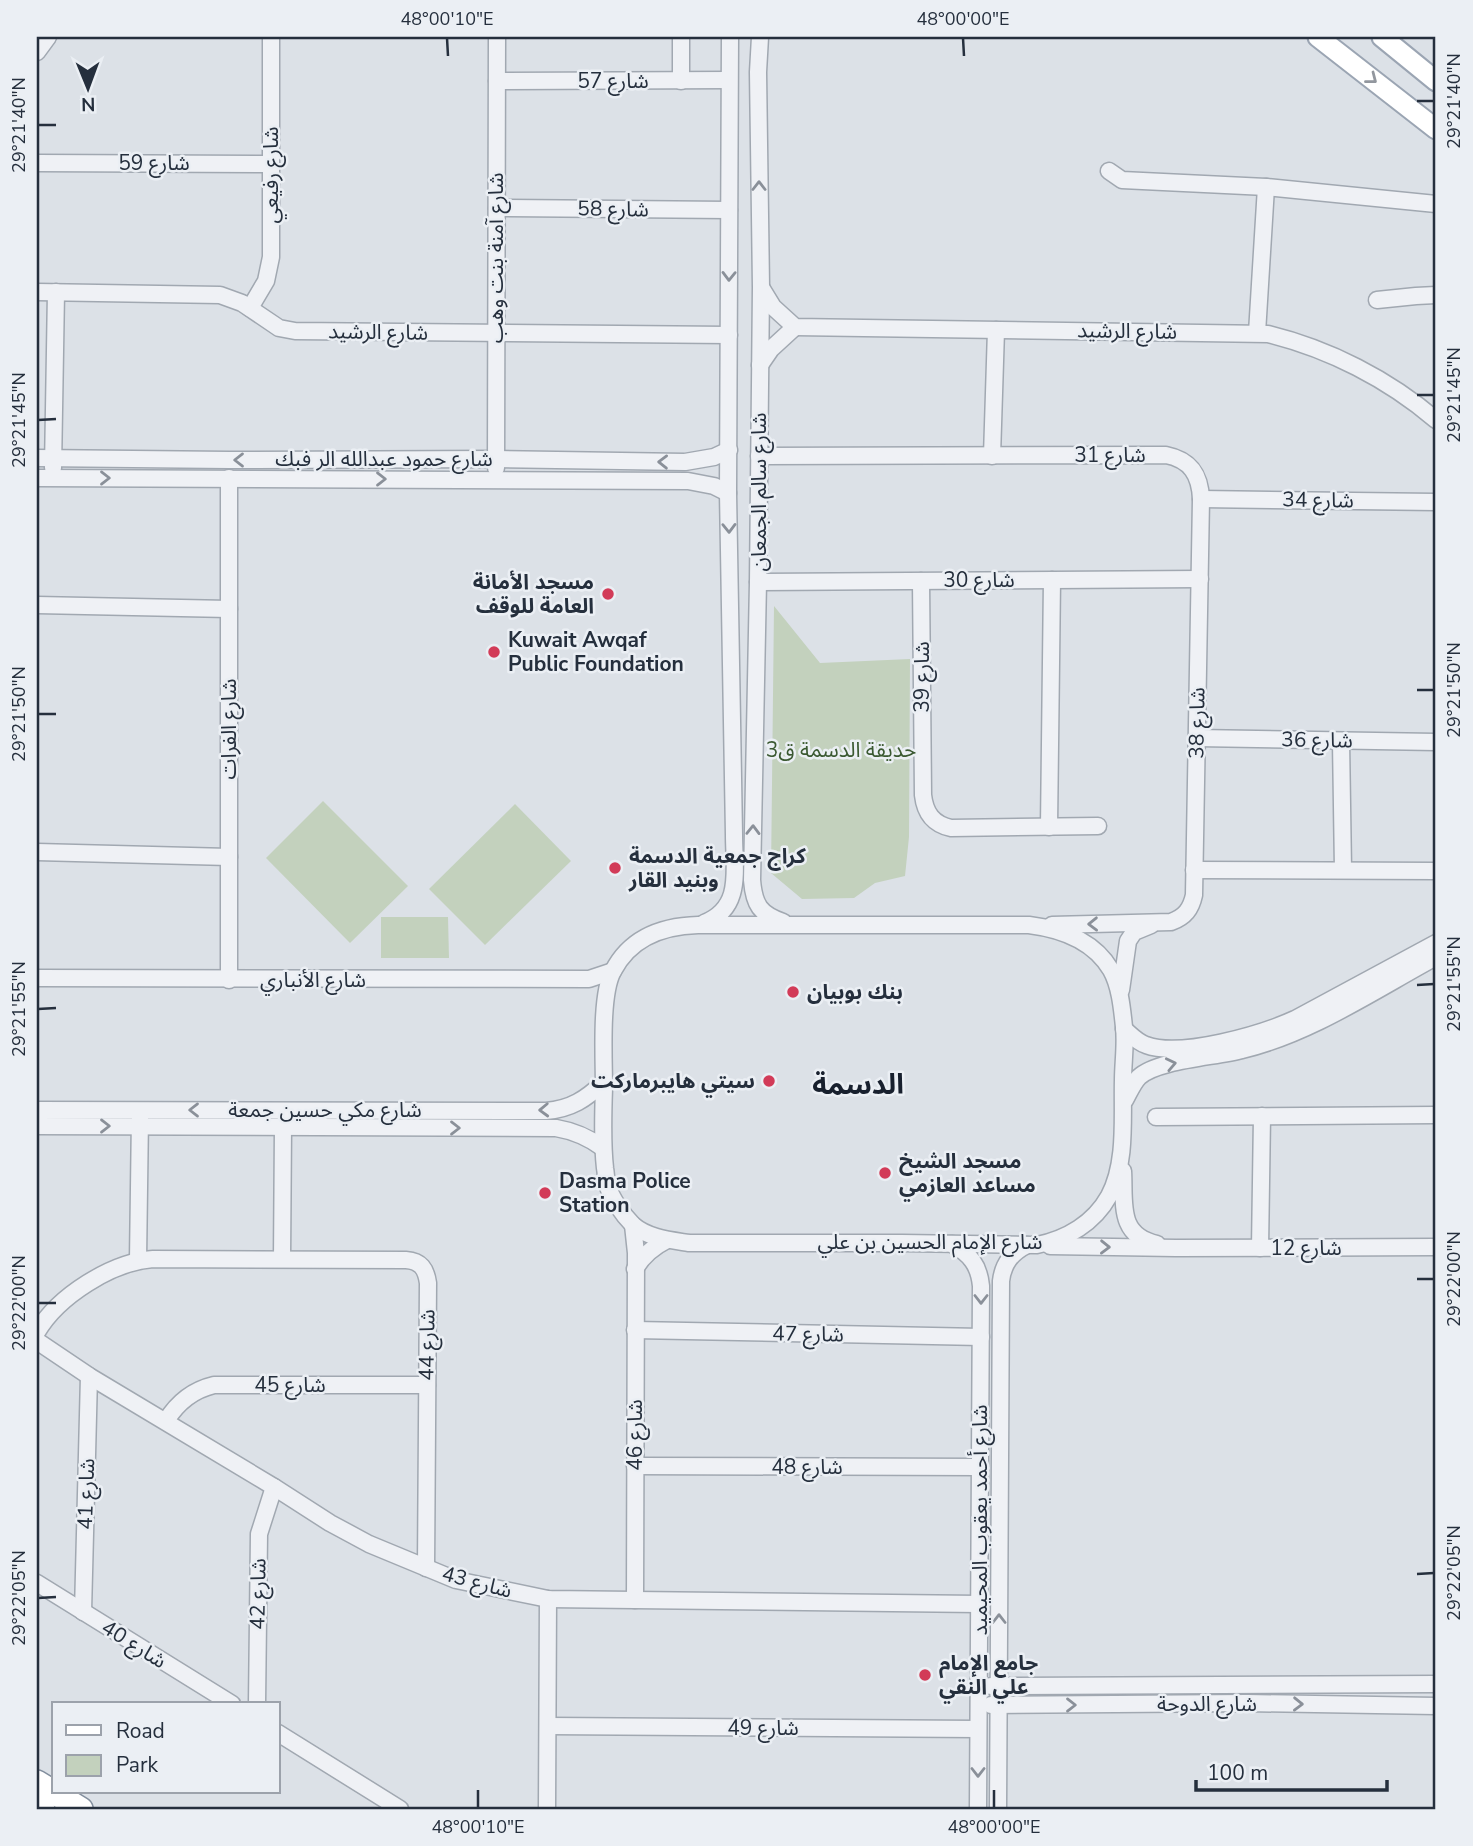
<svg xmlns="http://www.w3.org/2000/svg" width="1473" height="1846" font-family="'Nunito Sans','Noto Sans Arabic',sans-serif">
<rect width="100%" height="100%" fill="#dce1e7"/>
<!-- green -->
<g fill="#c3d1bd">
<polygon points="774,606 820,663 910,659 909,837 905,876 875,883 854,898 802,899 771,873"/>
<polygon points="323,801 408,886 350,943 266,858"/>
<polygon points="515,804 571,861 485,945 429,889"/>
<polygon points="381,917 448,917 449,958 381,958"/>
</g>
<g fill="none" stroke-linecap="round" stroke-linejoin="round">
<defs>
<g id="minor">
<path d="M760 37 758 72 761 287 758 582 752 880C754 905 760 914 783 922"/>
<polyline points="37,52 48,37"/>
<polyline points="497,81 729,80"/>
<polyline points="681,81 681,37"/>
<polyline points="37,163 271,164"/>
<polyline points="1109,171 1122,180 1266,187 1436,204"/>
<polyline points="497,208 729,210"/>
<path d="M762 289 773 307 795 327 1268 334C1329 349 1388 379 1436 420"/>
<polyline points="37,292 220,295 242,303 279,328 295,331 729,335"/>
<polyline points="1377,300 1416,296 1436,295"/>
<polyline points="250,308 266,281 271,257 271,37"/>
<polyline points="1257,333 1266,187"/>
<polyline points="760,365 771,349 795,327"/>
<path d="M759 456 1166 455C1191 460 1200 475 1201 499L1194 895C1191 909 1185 917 1171 922L1052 925"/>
<polyline points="992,456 996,330"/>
<polyline points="37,458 229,460 496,459 685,462 714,457 729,450"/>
<polyline points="53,468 56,292"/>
<polyline points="496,468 497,37"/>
<polyline points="37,478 688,481 714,486 728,493"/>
<polyline points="1201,499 1436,502"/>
<path d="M921 581 923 795C925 813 933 824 951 828L1098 826"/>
<polyline points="758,582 1200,579"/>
<polyline points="37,605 229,609"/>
<polyline points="1197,738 1436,742"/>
<polyline points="1341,741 1343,870"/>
<polyline points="1049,827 1052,580"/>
<polyline points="37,852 229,857"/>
<polyline points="1194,870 1436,871"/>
<path d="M704 923C743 908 734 870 734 835L728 493 730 37"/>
<path d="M698 925H1029C1061 929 1094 941 1111 970 1120 986 1122 1008 1124 1027 1126 1044 1123 1063 1123 1080 1122 1116 1127 1163 1109 1196 1094 1223 1067 1239 1037 1245L902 1243H689C670 1240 648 1238 633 1225 623 1215 611 1198 607 1184 606 1180 606 1173 605 1168 602 1142 603 1115 604 1088 604 1059 600 995 613 971 630 938 662 926 698 925Z"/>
<polyline points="37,978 589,979 613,971"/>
<polyline points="229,980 229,478"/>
<polyline points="1121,990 1128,941 1134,932 1151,925"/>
<path d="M1124 1029C1131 1035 1137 1042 1146 1045 1181 1058 1262 1034 1295 1019L1436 943"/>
<path d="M1125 1100C1129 1093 1133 1083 1139 1077 1157 1060 1216 1057 1242 1050 1310 1034 1375 990 1436 957"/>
<path d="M37 1110 546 1111C571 1109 586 1099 604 1082"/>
<polyline points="1156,1117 1436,1115"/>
<path d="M37 1126 556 1128C574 1131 588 1137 603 1148"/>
<path d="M1123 1171C1125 1203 1117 1235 1157 1244"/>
<polyline points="633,1225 636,1253 635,1600"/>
<path d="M952 1244C970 1254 979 1265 981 1286L978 1809"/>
<polyline points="1050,1246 1176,1248 1436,1247"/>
<polyline points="1260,1248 1262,1116"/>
<polyline points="282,1259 283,1127"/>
<polyline points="138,1260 140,1116"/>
<path d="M635 1269C643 1255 653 1247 667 1240"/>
<polyline points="635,1330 981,1337"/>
<path d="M37 1332C58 1296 112 1262 153 1259L406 1260C421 1261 426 1269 428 1283L426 1568"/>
<polyline points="37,1341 89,1376 274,1487 330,1523 369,1544 456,1580 548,1599 979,1604"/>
<path d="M166 1421C177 1403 193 1390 214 1385H427"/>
<polyline points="635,1466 979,1467"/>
<polyline points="37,1583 232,1704"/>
<polyline points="83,1612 89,1376"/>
<polyline points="991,1686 1436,1684"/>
<polyline points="257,1704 259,1534 274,1487"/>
<polyline points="991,1705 1247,1703 1436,1706"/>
<polyline points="548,1726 978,1729"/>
<polyline points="278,1733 400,1809"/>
<polyline points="547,1809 548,1599"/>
<path d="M998 1809 1001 1281C1003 1264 1011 1253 1027 1245"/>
</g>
<g id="major">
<polyline points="1318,37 1436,129"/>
<polyline points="1382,37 1436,81"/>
</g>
<g id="highway">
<polyline points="37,1782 81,1809"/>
<polyline points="37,1805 43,1809"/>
</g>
</defs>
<!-- minor casing -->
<use href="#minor" stroke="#a1a8b1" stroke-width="19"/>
<!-- major casing -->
<use href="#major" stroke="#9ba5b3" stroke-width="23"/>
<!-- highway casing -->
<use href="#highway" stroke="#838f9e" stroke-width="26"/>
<!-- minor -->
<use href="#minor" stroke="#eff1f5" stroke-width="16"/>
<!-- major -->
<use href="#major" stroke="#fff" stroke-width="19"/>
<!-- highway -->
<use href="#highway" stroke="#fff" stroke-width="23"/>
</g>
<!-- one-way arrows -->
<defs><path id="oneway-chevron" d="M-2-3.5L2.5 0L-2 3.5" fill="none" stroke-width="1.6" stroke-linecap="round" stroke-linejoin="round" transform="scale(1.75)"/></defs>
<use stroke="#92979e" href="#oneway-chevron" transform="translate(1372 79) rotate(38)"/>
<g stroke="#8a9099">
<use href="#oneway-chevron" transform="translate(759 186) rotate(-90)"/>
<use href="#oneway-chevron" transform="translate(729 276) rotate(91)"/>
<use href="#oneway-chevron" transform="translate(239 460) rotate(180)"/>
<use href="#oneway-chevron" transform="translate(663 462) rotate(-179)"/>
<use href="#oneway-chevron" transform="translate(105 478)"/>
<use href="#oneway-chevron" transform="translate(381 479)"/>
<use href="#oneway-chevron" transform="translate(729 528) rotate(89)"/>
<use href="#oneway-chevron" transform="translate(753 830) rotate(-89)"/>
<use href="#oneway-chevron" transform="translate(1093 924) rotate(179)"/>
<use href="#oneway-chevron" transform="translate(1171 1064) rotate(-12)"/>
<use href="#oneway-chevron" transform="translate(194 1110) rotate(-180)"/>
<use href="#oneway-chevron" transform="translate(544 1110) rotate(178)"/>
<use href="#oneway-chevron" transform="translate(105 1126)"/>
<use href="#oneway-chevron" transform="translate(455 1128)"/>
<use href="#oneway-chevron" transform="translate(1105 1247) rotate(1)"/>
<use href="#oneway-chevron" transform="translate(981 1299) rotate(90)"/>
<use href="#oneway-chevron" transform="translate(999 1619) rotate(-90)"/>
<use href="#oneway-chevron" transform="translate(1298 1704) rotate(1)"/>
<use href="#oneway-chevron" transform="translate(1071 1705)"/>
<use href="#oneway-chevron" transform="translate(978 1772) rotate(90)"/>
</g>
<!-- ticks -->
<path fill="none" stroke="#252f3d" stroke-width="2.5" d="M447 38 448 56M963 38 964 56M1417 101H1434M38 125H56M1417 395H1434M38 420 56 419M1417 690H1434M38 714H56M1417 985 1434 984M38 1009 56 1008M1417 1279H1434M38 1303H56M1417 1574 1434 1573M38 1598 56 1597M478 1790V1808M994 1790V1808"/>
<!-- markers -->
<g fill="#d23b58" stroke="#ebeff4" stroke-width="2.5">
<circle cx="608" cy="594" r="7"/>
<circle cx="494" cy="652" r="7"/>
<circle cx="615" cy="868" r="7"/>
<circle cx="793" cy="992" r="7"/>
<circle cx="769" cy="1081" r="7"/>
<circle cx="885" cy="1173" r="7"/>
<circle cx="545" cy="1193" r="7"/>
<circle cx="925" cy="1675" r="7"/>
</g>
<g text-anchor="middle" stroke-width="5" stroke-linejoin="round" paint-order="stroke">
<!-- street labels -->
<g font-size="21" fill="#252f3d" stroke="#ebeff4">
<text x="613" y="88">شارع 57</text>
<text x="154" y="170">شارع 59</text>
<text transform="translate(271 175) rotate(-90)" y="7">شارع رفيعي</text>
<text transform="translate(613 209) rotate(1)" y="7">شارع 58</text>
<text transform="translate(496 258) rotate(-90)" y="7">شارع آمنة بنت وهب</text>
<text transform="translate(1127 331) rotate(1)" y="7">شارع الرشيد</text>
<text transform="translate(378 332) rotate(1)" y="7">شارع الرشيد</text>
<text x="1110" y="462">شارع 31</text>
<text x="384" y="466">شارع حمود عبدالله الر فبك</text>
<text transform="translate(759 492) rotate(-90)" y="7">شارع سالم الجمعان</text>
<text transform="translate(1318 500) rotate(1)" y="7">شارع 34</text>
<text x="979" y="587">شارع 30</text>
<text transform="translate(922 677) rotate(-90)" y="7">شارع 39</text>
<text transform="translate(1197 723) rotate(-89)" y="7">شارع 38</text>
<text transform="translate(229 729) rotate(-90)" y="7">شارع الفرات</text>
<text transform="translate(1317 740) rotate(1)" y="7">شارع 36</text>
<text x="313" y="987">شارع الأنباري</text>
<text x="325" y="1117">شارع مكي حسين جمعة</text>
<text x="930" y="1249">شارع الإمام الحسين بن علي</text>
<text x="1306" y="1255">شارع 12</text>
<text transform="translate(808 1334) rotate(1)" y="7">شارع 47</text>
<text transform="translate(427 1345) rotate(-89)" y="7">شارع 44</text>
<text x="290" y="1392">شارع 45</text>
<text transform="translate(635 1435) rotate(-90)" y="7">شارع 46</text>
<text x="807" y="1474">شارع 48</text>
<text transform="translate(86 1494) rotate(-88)" y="7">شارع 41</text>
<text transform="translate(980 1520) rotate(-90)" y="7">شارع أحمد يعقوب المحيميد</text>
<text transform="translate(477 1582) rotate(15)" y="7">شارع 43</text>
<text transform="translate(258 1594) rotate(-89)" y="7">شارع 42</text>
<text transform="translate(134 1644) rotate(32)" y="7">شارع 40</text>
<text x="1207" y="1711">شارع الدوحة</text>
<text x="763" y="1735">شارع 49</text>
</g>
<!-- poi labels -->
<g font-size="21" font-weight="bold" fill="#252f3d" stroke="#ebeff4" text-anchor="start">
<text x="594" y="589" text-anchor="end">مسجد الأمانة<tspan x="594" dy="24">العامة للوقف</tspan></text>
<text x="508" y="647">Kuwait Awqaf<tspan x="508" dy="24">Public Foundation</tspan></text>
<text x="629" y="863">كراج جمعية الدسمة<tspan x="629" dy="24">وبنيد القار</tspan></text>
<text x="807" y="999">بنك بوبيان</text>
<text x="755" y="1088" text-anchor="end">سيتي هايبرماركت</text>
<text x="899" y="1168">مسجد الشيخ<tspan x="899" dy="24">مساعد العازمي</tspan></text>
<text x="559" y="1188">Dasma Police<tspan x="559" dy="24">Station</tspan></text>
<text x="939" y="1670">جامع الإمام<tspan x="939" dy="24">علي النقي</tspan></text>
</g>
<!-- park labels -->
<g font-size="21" fill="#3b5932" stroke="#ebeff4">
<text x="841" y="757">حديقة الدسمة ق3</text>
</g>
<!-- district labels -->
<g font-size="28" font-weight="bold" fill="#18202e" stroke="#ebeff4">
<text x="858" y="1094">الدسمة</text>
</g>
</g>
<!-- border -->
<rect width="1473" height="1846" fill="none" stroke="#ebeff4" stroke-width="77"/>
<!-- legend -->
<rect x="52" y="1702" width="228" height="91" fill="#ebeff4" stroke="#9ca2ab" stroke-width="2"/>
<rect x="66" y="1725" width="35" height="10" fill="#ffffff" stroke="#9ca2ab" stroke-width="2"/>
<text x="116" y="1738" font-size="21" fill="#252f3d">Road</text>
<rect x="66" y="1755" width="35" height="21" fill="#c3d1bd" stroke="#9ca2ab" stroke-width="2"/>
<text x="116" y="1772" font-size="21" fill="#252f3d">Park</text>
<!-- north arrow -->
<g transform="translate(88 88) rotate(179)" stroke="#ebeff4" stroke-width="5" paint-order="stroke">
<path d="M0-5L12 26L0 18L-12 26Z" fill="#252f3d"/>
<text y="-10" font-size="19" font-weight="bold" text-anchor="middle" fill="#252f3d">N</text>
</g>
<!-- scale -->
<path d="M1196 1780v10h191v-10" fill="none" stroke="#252f3d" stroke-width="3.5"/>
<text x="1207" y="1780" font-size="21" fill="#252f3d" stroke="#ebeff4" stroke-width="5" paint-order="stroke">100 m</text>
<rect x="38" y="38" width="1396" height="1770" fill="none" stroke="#252f3d" stroke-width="2.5"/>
<g font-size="18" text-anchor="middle" fill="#252f3d">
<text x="447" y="25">48°00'10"E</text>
<text x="963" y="25">48°00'00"E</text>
<text transform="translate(1454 101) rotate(-90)" y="6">29°21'40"N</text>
<text transform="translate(19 125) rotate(-90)" y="6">29°21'40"N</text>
<text transform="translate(1454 395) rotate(-90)" y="6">29°21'45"N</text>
<text transform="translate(19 420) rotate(-90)" y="6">29°21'45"N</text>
<text transform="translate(1454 690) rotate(-90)" y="6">29°21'50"N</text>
<text transform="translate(19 714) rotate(-90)" y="6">29°21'50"N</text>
<text transform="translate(1454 984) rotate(-90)" y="6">29°21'55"N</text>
<text transform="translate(19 1009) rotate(-90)" y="6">29°21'55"N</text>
<text transform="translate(1454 1279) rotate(-90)" y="6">29°22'00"N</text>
<text transform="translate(19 1303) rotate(-90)" y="6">29°22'00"N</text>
<text transform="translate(1454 1573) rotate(-90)" y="6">29°22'05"N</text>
<text transform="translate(19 1598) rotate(-90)" y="6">29°22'05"N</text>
<text x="478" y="1833">48°00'10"E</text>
<text x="994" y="1833">48°00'00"E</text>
</g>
</svg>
